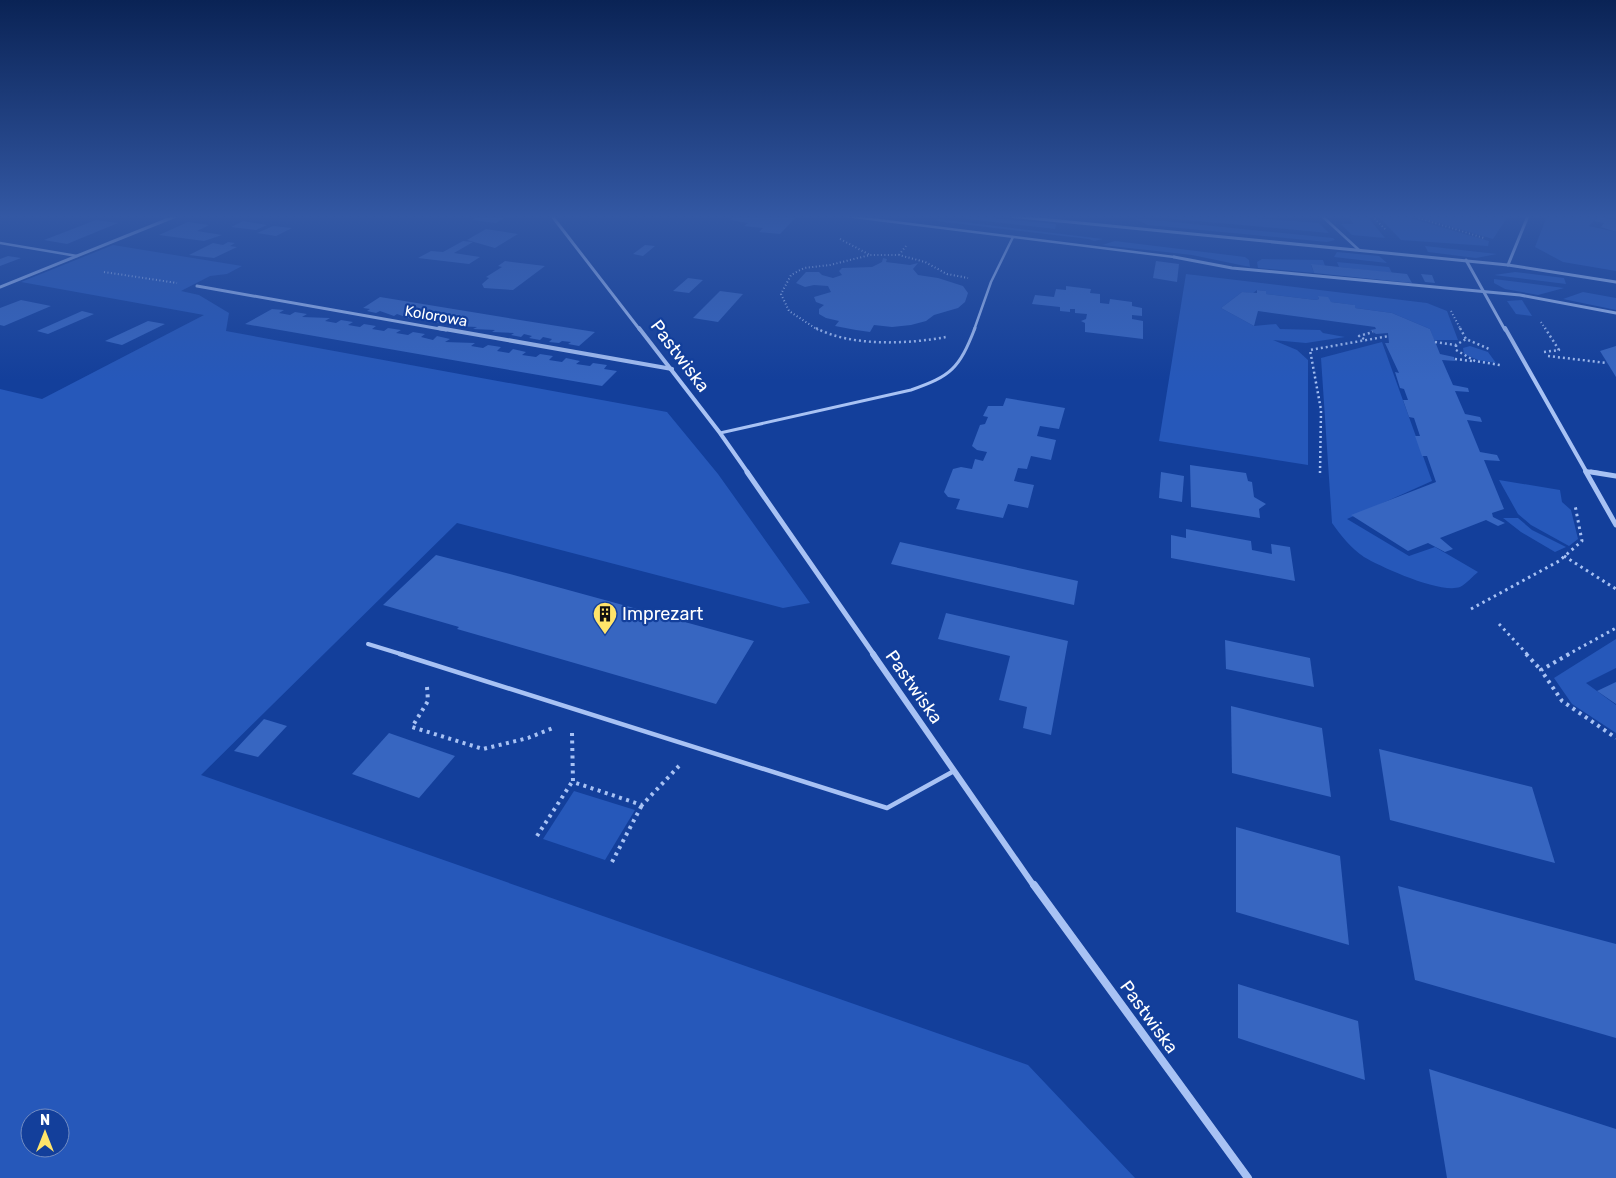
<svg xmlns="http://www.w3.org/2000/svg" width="1616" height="1178" font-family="Rubik,sans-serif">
<rect width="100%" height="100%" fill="#133f9b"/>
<!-- green -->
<g fill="#2658ba" fill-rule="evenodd">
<polygon points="943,216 971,216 1056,224 1055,229"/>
<polygon points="1143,216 1229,216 1319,223 1329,233"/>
<polygon points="1348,216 1367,216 1385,238 1352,235 1341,224 1353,224"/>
<polygon points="1378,216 1403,216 1489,241 1488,246 1401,240"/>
<polygon points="1416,216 1508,216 1493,239"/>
<polygon points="1547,216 1598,216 1589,226 1616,232 1616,271 1563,262 1535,247"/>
<polygon points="1133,218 1333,238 1335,240 1327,242 1148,225"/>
<polygon points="938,219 1103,239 1094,241 1089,239 936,221"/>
<polygon points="1115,241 1245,257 1249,260 1250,267 1192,255 1102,245"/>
<path d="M113 245 242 266 227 274 210 276 181 291 199 295 229 313 226 331 667 412 718 474 810 603 783 608 457 523 201 775 1028 1065 1135 1178H0V389L42 399 204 315 21 282ZM30 1118H60V1148H30Z"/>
<polygon points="1425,246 1497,254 1476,258 1428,252"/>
<polygon points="1337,252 1379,256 1387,263 1334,257"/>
<polygon points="1262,259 1323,260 1325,266 1311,265 1314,273 1258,268 1257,262"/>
<polygon points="1337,262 1389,267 1392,273 1339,267"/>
<polygon points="1515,272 1564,278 1566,284 1494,275"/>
<polygon points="1186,274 1427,303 1447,311 1458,340 1434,340 1430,329 1392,313 1355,308 1354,305 1331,302 1318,297 1319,299 1316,300 1266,294 1266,291 1257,290 1253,293 1242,292 1221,308 1254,326 1276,324 1280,329 1320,330 1323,333 1345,337 1306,343 1273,340 1297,350 1308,360 1308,465 1159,441"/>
<polygon points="1494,279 1564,288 1538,295 1505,289 1494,283"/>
<polygon points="1583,292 1616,298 1616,310 1563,299"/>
<polygon points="1522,300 1532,316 1516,314 1507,301"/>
<path d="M1382 342 1432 481 1347 519 1409 556 1435 547 1478 572C1473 576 1466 584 1460 587 1440 594 1381 567 1364 557 1351 548 1341 536 1332 523L1321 358Z"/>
<polygon points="1470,346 1488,352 1496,363 1478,360 1464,354 1463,348"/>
<polygon points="1499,480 1560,490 1562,502 1571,510 1578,539 1569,546 1531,525 1518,514"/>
<polygon points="1503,518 1518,518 1532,530 1566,547 1555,552 1521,532"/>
<polygon points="1616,639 1616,668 1586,683 1616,705 1616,733 1572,704 1554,678"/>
<polygon points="574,791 635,810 605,860 543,839"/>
</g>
<!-- building -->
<g fill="#3766c1">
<polygon points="479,216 507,216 496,223 472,220"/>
<polygon points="735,216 778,216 795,218 780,234 759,232 763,228 744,226 748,223 730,220"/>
<polygon points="1599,217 1616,220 1616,232 1601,227 1604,223 1594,221"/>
<polygon points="96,220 118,223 67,244 44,240"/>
<polygon points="243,221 267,225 256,230 231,227"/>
<polygon points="188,222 209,225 197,231 222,235 204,241 159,235"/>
<polygon points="273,226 292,228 276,236 257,233"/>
<polygon points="486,229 518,234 495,248 467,240"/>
<polygon points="463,241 473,242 454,253 480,257 469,264 418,258 431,251 443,252"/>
<polygon points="228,242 235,243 230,246 237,247 214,258 189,255 213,243 223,245"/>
<polygon points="645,245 655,246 643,256 633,254"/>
<polygon points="8,256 21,258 0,266 0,259"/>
<polygon points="883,258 887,259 886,262 910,265 918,263 913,269 918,275 938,278 963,286 968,293 965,302 958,308 934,315 926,321 911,325 892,327 874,325 870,332 856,330 835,326 839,321 826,318 819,314 819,309 824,305 816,302 814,297 831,292 828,286 814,285 805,287 796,283 806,272 819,272 822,275 833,278 842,275 839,271 842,268 872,267 882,262"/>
<polygon points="505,261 545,266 513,290 484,288 482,284 489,278 486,277 502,267 498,266"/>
<polygon points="1156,261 1179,264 1177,282 1153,278"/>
<polygon points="1311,264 1407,274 1412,283 1314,273"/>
<polygon points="1421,274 1432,275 1435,283 1425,282"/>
<polygon points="688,278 703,280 689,293 673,291"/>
<polygon points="1066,286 1091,289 1090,293 1100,294 1100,303 1109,304 1110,299 1132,302 1132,306 1142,308 1142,316 1132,315 1132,319 1143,321 1143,339 1085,332 1085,323 1081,321 1086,319 1087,314 1075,313 1075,309 1070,309 1070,312 1060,311 1060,307 1032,304 1035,295 1054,297 1056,289 1066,290"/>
<polygon points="1257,290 1266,291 1266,294 1316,300 1319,299 1318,296 1328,297 1331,302 1355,305 1355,308 1392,313 1430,329 1440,354 1454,357 1455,361 1442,360 1453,385 1468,388 1469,392 1455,391 1465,414 1480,417 1481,419 1482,422 1467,420 1480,452 1497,455 1500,461 1484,460 1504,509 1492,513 1493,517 1505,523 1498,526 1486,520 1440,538 1453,549 1445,552 1428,543 1408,551 1351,515 1436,482 1427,456 1422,456 1415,436 1420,436 1414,418 1409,417 1403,400 1408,400 1404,389 1400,388 1395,372 1399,373 1385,343 1389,343 1388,333 1376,334 1370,330 1376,329 1375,327 1258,311 1254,326 1221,308 1242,292 1257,293"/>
<polygon points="720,291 743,294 718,322 693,318"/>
<polygon points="380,297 520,320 595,332 579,346 568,344 571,342 562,341 559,343 549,342 552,339 543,337 540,340 529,338 532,336 524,334 521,337 511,335 514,333 492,332 495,330 473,329 477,327 455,326 458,324 437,323 440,321 419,320 423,318 415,317 411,319 397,314 394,316 380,311 376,313 367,311 370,309 363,308"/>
<polygon points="21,300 51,306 4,326 0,325 0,308"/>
<polygon points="272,309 284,310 279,313 290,315 295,312 307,314 302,317 330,318 325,321 336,323 341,320 353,322 348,325 360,327 364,324 376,326 372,329 384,331 388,328 401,330 396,333 408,335 413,332 425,334 421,337 433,340 437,336 450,339 445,342 475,343 471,346 483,348 488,345 501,347 497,351 509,353 513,349 526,352 522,355 536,357 540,354 553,356 549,360 562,362 566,358 580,361 576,364 590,366 593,363 607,365 604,369 617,371 602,386 245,324"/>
<polygon points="82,311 94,314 48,334 37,331"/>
<polygon points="148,321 165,324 122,345 105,341"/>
<polygon points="1616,346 1616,377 1600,351"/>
<polygon points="1006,398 1065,408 1059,429 1040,426 1037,436 1056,440 1051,460 1031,456 1027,469 1018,468 1014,481 1034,485 1028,508 1008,504 1003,518 956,509 960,499 948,497 944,492 953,469 961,467 972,469 975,459 983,461 987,452 977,450 972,446 980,425 985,424 988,417 983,416 988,406 1003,406"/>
<polygon points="1190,465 1246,473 1248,481 1252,482 1254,497 1266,504 1259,509 1260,518 1191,507"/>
<polygon points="1161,472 1184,476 1182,502 1159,498"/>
<polygon points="1186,529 1251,541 1252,550 1272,554 1271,544 1290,547 1295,581 1171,558 1171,535 1186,538"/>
<polygon points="900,542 1078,581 1074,605 891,564"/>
<polygon points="436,555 510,574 754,641 716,704 457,629 459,627 383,605"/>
<polygon points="946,613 1068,641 1051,735 1023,728 1027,707 999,700 1010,656 938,639"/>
<polygon points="1225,640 1310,658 1314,687 1226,669"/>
<polygon points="1616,682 1616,704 1597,691"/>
<polygon points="1231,706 1322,728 1331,797 1232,773"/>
<polygon points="264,719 287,726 258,757 234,751"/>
<polygon points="389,733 455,756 419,798 352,774"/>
<polygon points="1379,749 1532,787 1555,863 1390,820"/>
<polygon points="1236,827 1340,856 1349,945 1236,912"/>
<polygon points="1398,886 1616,944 1616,1038 1415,980"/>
<polygon points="1238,984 1358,1021 1365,1080 1238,1038"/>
<polygon points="1429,1069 1616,1129 1616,1178 1447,1178"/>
</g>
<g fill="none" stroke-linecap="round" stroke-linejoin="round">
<!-- path-far3 -->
<g stroke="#a8c2f4" stroke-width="2" stroke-dasharray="1 2.5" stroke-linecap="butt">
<polyline points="1372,216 1386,230"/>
<polyline points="1412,216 1484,238"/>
<polyline points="840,239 870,255"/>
<polyline points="899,255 906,246"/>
<polyline points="104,272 177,283"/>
<polyline points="1451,311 1461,330"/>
<polyline points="1541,322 1546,330"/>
<polyline points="818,330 789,311 781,294 791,275 804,268 830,265 870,255 899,255 925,262 947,274 968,278"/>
</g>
<!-- path-far2 -->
<g stroke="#a8c2f4" stroke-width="2.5" stroke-dasharray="2 3" stroke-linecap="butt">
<path d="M816 328C851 347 909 344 946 337"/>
<polyline points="1460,328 1466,339 1489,349"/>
<polyline points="1364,339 1359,336 1373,332"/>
<polyline points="1435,342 1456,345 1466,339"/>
<polyline points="1456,345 1456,350 1475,361 1500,365"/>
<polyline points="1544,352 1559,350 1545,328"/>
<polyline points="1548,356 1607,363"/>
<polyline points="1455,359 1472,361"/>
<polyline points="1320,473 1321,410 1310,350 1389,336"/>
</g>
<!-- path-far1 -->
<g stroke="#a8c2f4" stroke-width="3" stroke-dasharray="2.5 4" stroke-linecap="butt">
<polyline points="1564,556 1616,589"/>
<polyline points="1471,609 1559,561 1582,541 1575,505"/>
<polyline points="1499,624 1528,655"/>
<polyline points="1567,655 1616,628"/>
</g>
<!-- path -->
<g stroke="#a8c2f4" stroke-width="4" stroke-dasharray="3 4.5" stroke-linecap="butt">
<polyline points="1526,654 1541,670"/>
<polyline points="1569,654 1541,670 1562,701 1616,738"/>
<polyline points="427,687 428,701 412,727 483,749 528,738 553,728"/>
<polyline points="572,733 573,782 642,805 679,766"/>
<polyline points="537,836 572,782"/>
<polyline points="612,862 642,805"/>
</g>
<!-- lane-far3 -->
<g stroke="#a8c2f4" stroke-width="2.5">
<polyline points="846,216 1174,257"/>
<polyline points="1322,216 1359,250"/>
<polyline points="0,243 77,256"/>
<polyline points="974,330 991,282 1013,237"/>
</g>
<!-- lane-far2 -->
<path stroke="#a8c2f4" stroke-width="3" d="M720 433 911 390C951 376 959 369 975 328"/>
<!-- lane-far1 -->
<polyline stroke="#a8c2f4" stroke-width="4" points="368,644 404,655"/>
<!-- lane -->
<polyline stroke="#a8c2f4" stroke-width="4.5" points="400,654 887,808 954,771"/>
<!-- street-far4 -->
<g stroke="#a8c2f4" stroke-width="3">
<polyline points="552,216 640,330"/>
<polyline points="1009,216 1508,265 1616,282"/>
<polyline points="1174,257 1232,268 1520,295 1616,313"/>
<polyline points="1466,260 1505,330"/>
<polyline points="1508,265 1528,216"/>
<polyline points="197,286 446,330"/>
<polyline points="0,287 176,216"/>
</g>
<!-- street-far3 -->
<g stroke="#a8c2f4" stroke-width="4">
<polyline points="439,328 672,369"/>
<polyline points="639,328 720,433 748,473"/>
<polyline points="1505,328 1587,473"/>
<polyline points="1585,471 1599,473"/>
</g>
<!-- street-far2 -->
<g stroke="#a8c2f4" stroke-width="5">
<polyline points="747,472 874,655"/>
<polyline points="1586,472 1616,525"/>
<polyline points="1591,472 1616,476"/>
</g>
<!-- street-far1 -->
<polyline stroke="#a8c2f4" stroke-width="6" points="873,654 1034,886"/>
<!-- street -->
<polyline stroke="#a8c2f4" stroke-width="8" points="1034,885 1248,1178"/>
</g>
<!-- sky -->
<linearGradient id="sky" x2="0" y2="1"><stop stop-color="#0a2355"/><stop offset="0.57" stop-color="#3358a4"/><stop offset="1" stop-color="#3358a4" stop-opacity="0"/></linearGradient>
<rect width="1616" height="380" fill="url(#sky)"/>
<!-- icons -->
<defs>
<symbol id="building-pin" viewBox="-11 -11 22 30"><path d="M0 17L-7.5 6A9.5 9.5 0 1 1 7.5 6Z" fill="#ffe46a" stroke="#133f9b"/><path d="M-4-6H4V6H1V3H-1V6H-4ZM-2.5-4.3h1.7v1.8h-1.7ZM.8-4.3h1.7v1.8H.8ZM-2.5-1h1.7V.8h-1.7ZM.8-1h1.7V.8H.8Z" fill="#111"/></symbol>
</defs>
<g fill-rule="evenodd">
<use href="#building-pin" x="591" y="600" width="28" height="38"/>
</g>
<g text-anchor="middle" stroke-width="4.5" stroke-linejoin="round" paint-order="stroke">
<!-- far-street labels -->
<g font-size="15" fill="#fff" stroke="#133f9b">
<text transform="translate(436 316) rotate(10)" y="5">Kolorowa</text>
</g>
<!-- street labels -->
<g font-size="18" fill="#fff" stroke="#133f9b">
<text transform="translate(680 356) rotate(53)" y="6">Pastwiska</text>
<text transform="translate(914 687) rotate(55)" y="6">Pastwiska</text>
<text transform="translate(1149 1017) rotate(54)" y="6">Pastwiska</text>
</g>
<!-- poi labels -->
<g font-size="18" fill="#fff" stroke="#133f9b" text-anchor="start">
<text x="622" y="620">Imprezart</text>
</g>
</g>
<!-- north arrow -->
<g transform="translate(45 1133)"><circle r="24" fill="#133f9b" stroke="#718cc3"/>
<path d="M0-4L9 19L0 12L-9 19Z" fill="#ffe46a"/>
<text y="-8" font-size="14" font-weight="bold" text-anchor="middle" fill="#ffffff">N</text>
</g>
</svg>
